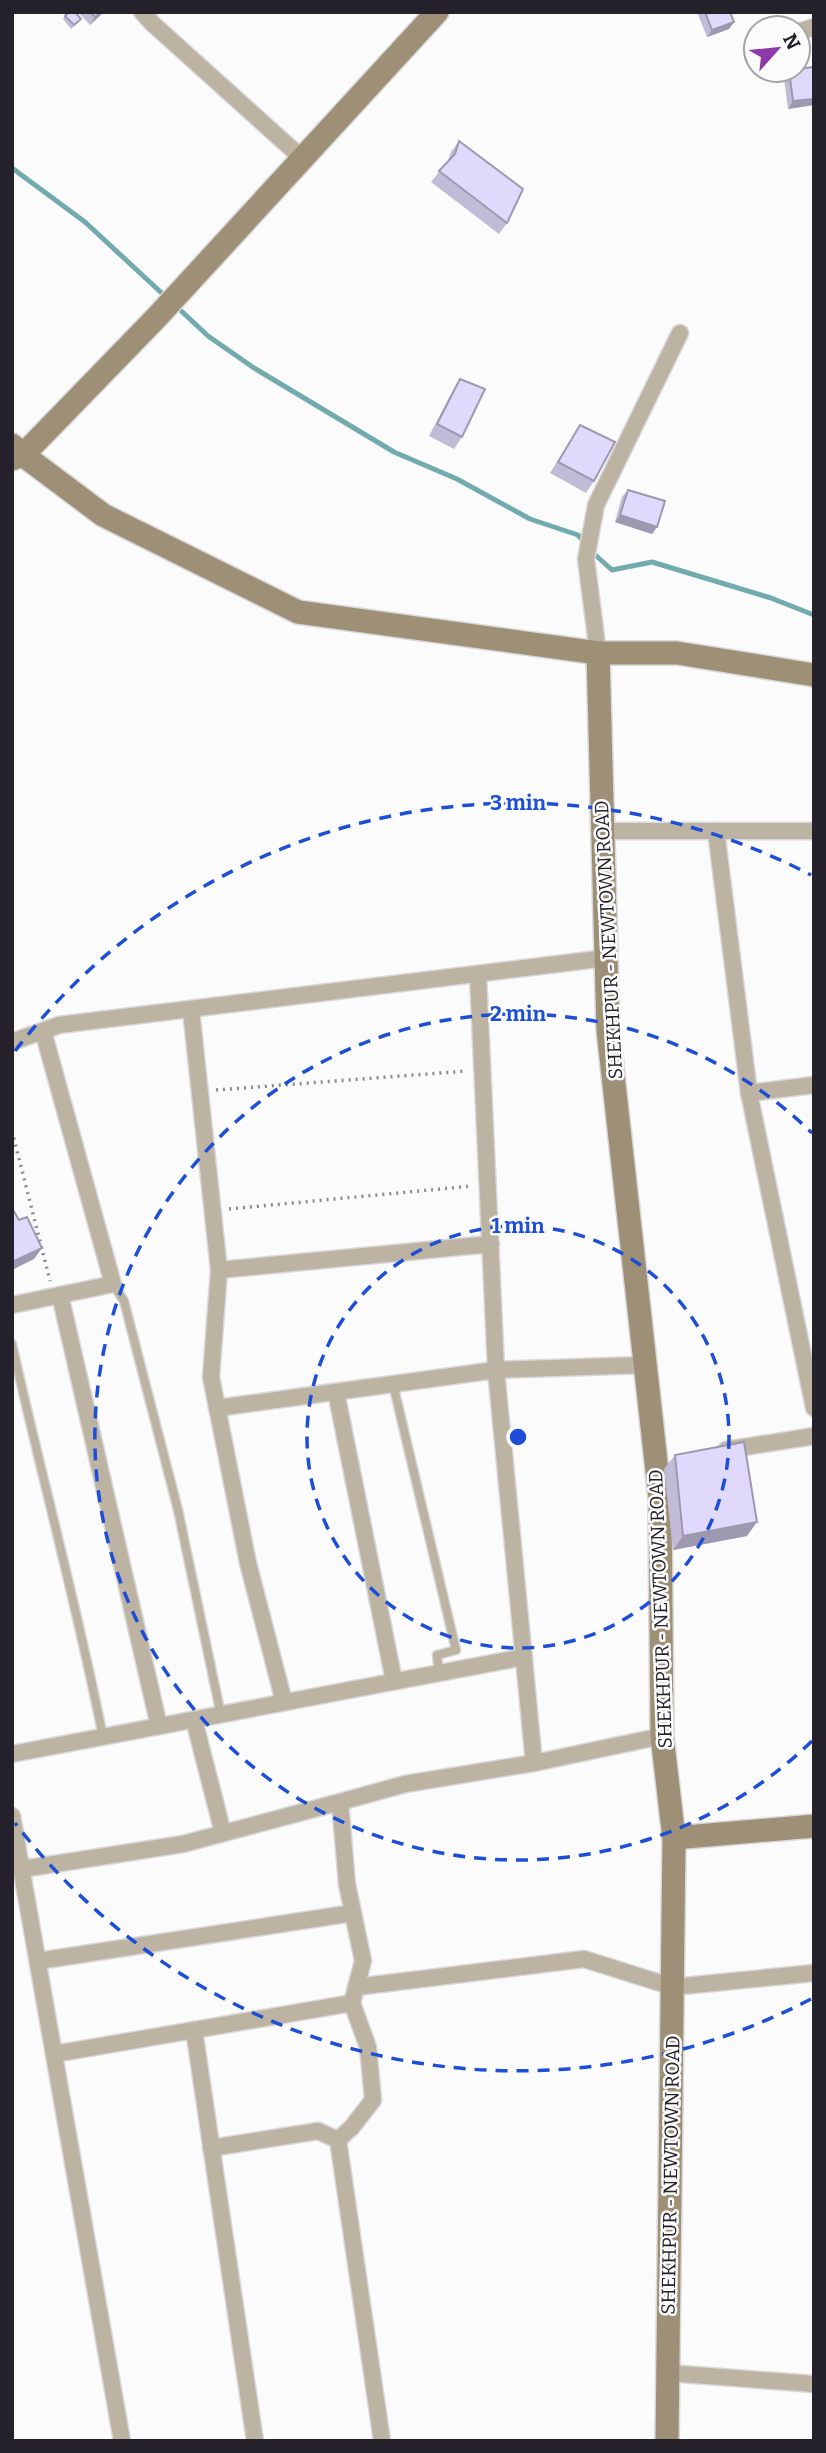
<svg xmlns="http://www.w3.org/2000/svg" width="826" height="2453" font-family="Bitter,serif">
<rect width="100%" height="100%" fill="#fbfbfb"/>
<g fill="none" stroke-linecap="round" stroke-linejoin="round">
<!-- stream -->
<g stroke="#72abae" stroke-width="5">
<polyline points="12,168 85,222 167,298"/>
<polyline points="177,307 208,336 254,368 394,452 457,479 530,519 578,535 586,544"/>
<polyline points="592,552 612,570 652,562 771,598 814,615"/>
</g>
<defs>
<g id="lane">
<polyline points="113,1284 124,1301 178,1510 221,1715"/>
<path d="M12 1344C41 1475 77 1605 103 1737"/>
<polyline points="393,1384 456,1650 437,1655 439,1673"/>
</g>
<g id="street">
<polyline points="142,12 153,24 304,160"/>
<polyline points="798,32 814,27"/>
<polyline points="598,653 586,559 596,505 680,333"/>
<polyline points="602,831 814,831"/>
<polyline points="716,831 749,1093"/>
<polyline points="478,975 496,1370 644,1365"/>
<polyline points="191,1010 219,1270 211,1377 248,1563 284,1702"/>
<polyline points="12,1042 59,1025 606,958"/>
<polyline points="814,1085 749,1093 814,1408"/>
<polyline points="219,1270 491,1244"/>
<polyline points="60,1295 159,1726"/>
<polyline points="12,1305 113,1284 43,1031"/>
<polyline points="336,1392 394,1681"/>
<polyline points="217,1408 496,1370 534,1763 662,1736"/>
<polyline points="726,1450 814,1436"/>
<polyline points="194,1720 223,1833"/>
<polyline points="12,1754 524,1657"/>
<polyline points="12,1816 122,2441"/>
<polyline points="22,1869 183,1844 340,1802"/>
<polyline points="38,1961 353,1913"/>
<polyline points="356,1987 584,1959 673,1987 814,1973"/>
<polyline points="352,2003 368,2047 373,2100 352,2127 338,2140 382,2441"/>
<polyline points="194,2030 255,2441"/>
<polyline points="54,2054 352,2003 363,1961 347,1884 340,1802 405,1784 534,1763"/>
<polyline points="211,2148 318,2131 338,2140"/>
<polyline points="668,2373 814,2384"/>
</g>
<g id="secondary">
<polyline points="12,445 23,455 103,515 298,612 598,653 677,653 814,675"/>
<polyline points="12,459 23,455 157,317 437,12"/>
<polyline points="598,653 608,1030 660,1498 662,1736 674,1838 667,2441"/>
<polyline points="674,1838 814,1826"/>
</g>
</defs>
<!-- lane casing -->
<use href="#lane" stroke="#d9d8da" stroke-width="11"/>
<!-- street casing -->
<use href="#street" stroke="#d9d8da" stroke-width="19"/>
<!-- secondary casing -->
<use href="#secondary" stroke="#d9d8da" stroke-width="26"/>
<!-- path -->
<g stroke="#8b8a8f" stroke-width="3.5" stroke-dasharray="2 5" stroke-linecap="butt">
<polyline points="216,1090 467,1071"/>
<polyline points="12,1131 50,1281"/>
<polyline points="229,1209 472,1186"/>
</g>
<!-- lane -->
<use href="#lane" stroke="#bcb3a2" stroke-width="8"/>
<!-- street -->
<use href="#street" stroke="#bcb3a2" stroke-width="16"/>
<!-- secondary -->
<use href="#secondary" stroke="#9d9076" stroke-width="23"/>
</g>
<!-- wall -->
<g fill="#c2bbd8">
<polygon points="80,12 104,12 90,25 79,13"/>
<polygon points="697,12 730,12 734,22 729,29 707,37"/>
<polygon points="65,16 79,22 71,29 63,19"/>
<polygon points="789,70 814,105 788,109 784,78"/>
<polygon points="459,141 507,223 499,234 431,182 448,161 451,152"/>
<polygon points="460,379 462,437 454,449 429,436 453,390"/>
<polygon points="580,425 594,481 586,493 550,473"/>
<polygon points="628,490 657,527 652,534 615,522 622,497"/>
<polygon points="675,1455 747,1536 673,1550 664,1469"/>
</g>
<!-- shaded-wall -->
<g fill="#9e98b0">
<polygon points="101,12 104,12 90,25 95,17"/>
<polygon points="734,22 729,29 707,37 712,30"/>
<polygon points="814,99 814,105 788,109 793,101"/>
<polygon points="620,515 657,527 652,534 615,522"/>
<polygon points="42,1248 34,1259 12,1270 12,1262"/>
<polygon points="757,1522 747,1536 673,1550 683,1536"/>
</g>
<!-- building -->
<g fill="#e1d9fb" stroke="#9e98b0" stroke-width="2">
<polygon points="69,12 75,12 81,19 74,25 65,16"/>
<polygon points="90,12 101,12 95,17"/>
<polygon points="705,12 730,12 734,22 712,30"/>
<polygon points="814,67 814,99 793,101 789,70 798,70 798,69"/>
<polygon points="459,141 523,189 507,223 439,171 455,154"/>
<polygon points="460,379 485,389 462,437 437,424"/>
<polygon points="580,425 615,442 594,481 558,462"/>
<polygon points="628,490 665,501 657,527 620,515"/>
<polygon points="12,1208 19,1220 27,1217 42,1248 12,1262"/>
<polygon points="744,1442 757,1522 683,1536 675,1455"/>
</g>
<!-- distance rings -->
<g fill="none" stroke="#1d4ed8" stroke-width="3.5" stroke-dasharray="12 9">
<circle cx="518" cy="1437" r="211"/>
<path d="M812 1741A423 423 0 1 1 812 1133"/>
<path d="M811 1999A634 634 0 0 1 15 1823M15 1051A634 634 0 0 1 811 875"/>
</g>
<g text-anchor="middle" stroke-width="5" stroke-linejoin="round" paint-order="stroke">
<!-- street labels -->
<g font-size="19" fill="#24212b" stroke="#fbfbfb">
<text transform="translate(608 940) rotate(-93)" y="7">SHEKHPUR - NEWTOWN ROAD</text>
<text transform="translate(660 1609) rotate(-92)" y="7">SHEKHPUR - NEWTOWN ROAD</text>
<text transform="translate(670 2175) rotate(-89)" y="7">SHEKHPUR - NEWTOWN ROAD</text>
</g>
</g>
<circle cx="518" cy="1437" r="10" fill="#1d4ed8" stroke="#fbfbfb" stroke-width="3.5"/>
<g font-size="21" text-anchor="middle" font-weight="bold" fill="#1d4ed8" stroke="#fbfbfb" stroke-width="5" stroke-linejoin="round" paint-order="stroke">
<text x="518" y="810">3 min</text>
<text x="518" y="1021">2 min</text>
<text x="518" y="1233">1 min</text>
</g>
<!-- border -->
<rect width="826" height="2453" fill="none" stroke="#24212b" stroke-width="28"/>
<!-- north arrow -->
<g transform="translate(777 49) rotate(63)"><circle r="33" fill="#fbfbfb" stroke="#a5a4a8" stroke-width="2"/>
<path d="M0-5L12 26L0 18L-12 26Z" fill="#8d39a8"/>
<text y="-10" font-size="19" font-weight="bold" text-anchor="middle" fill="#24212b">N</text>
</g>
</svg>
